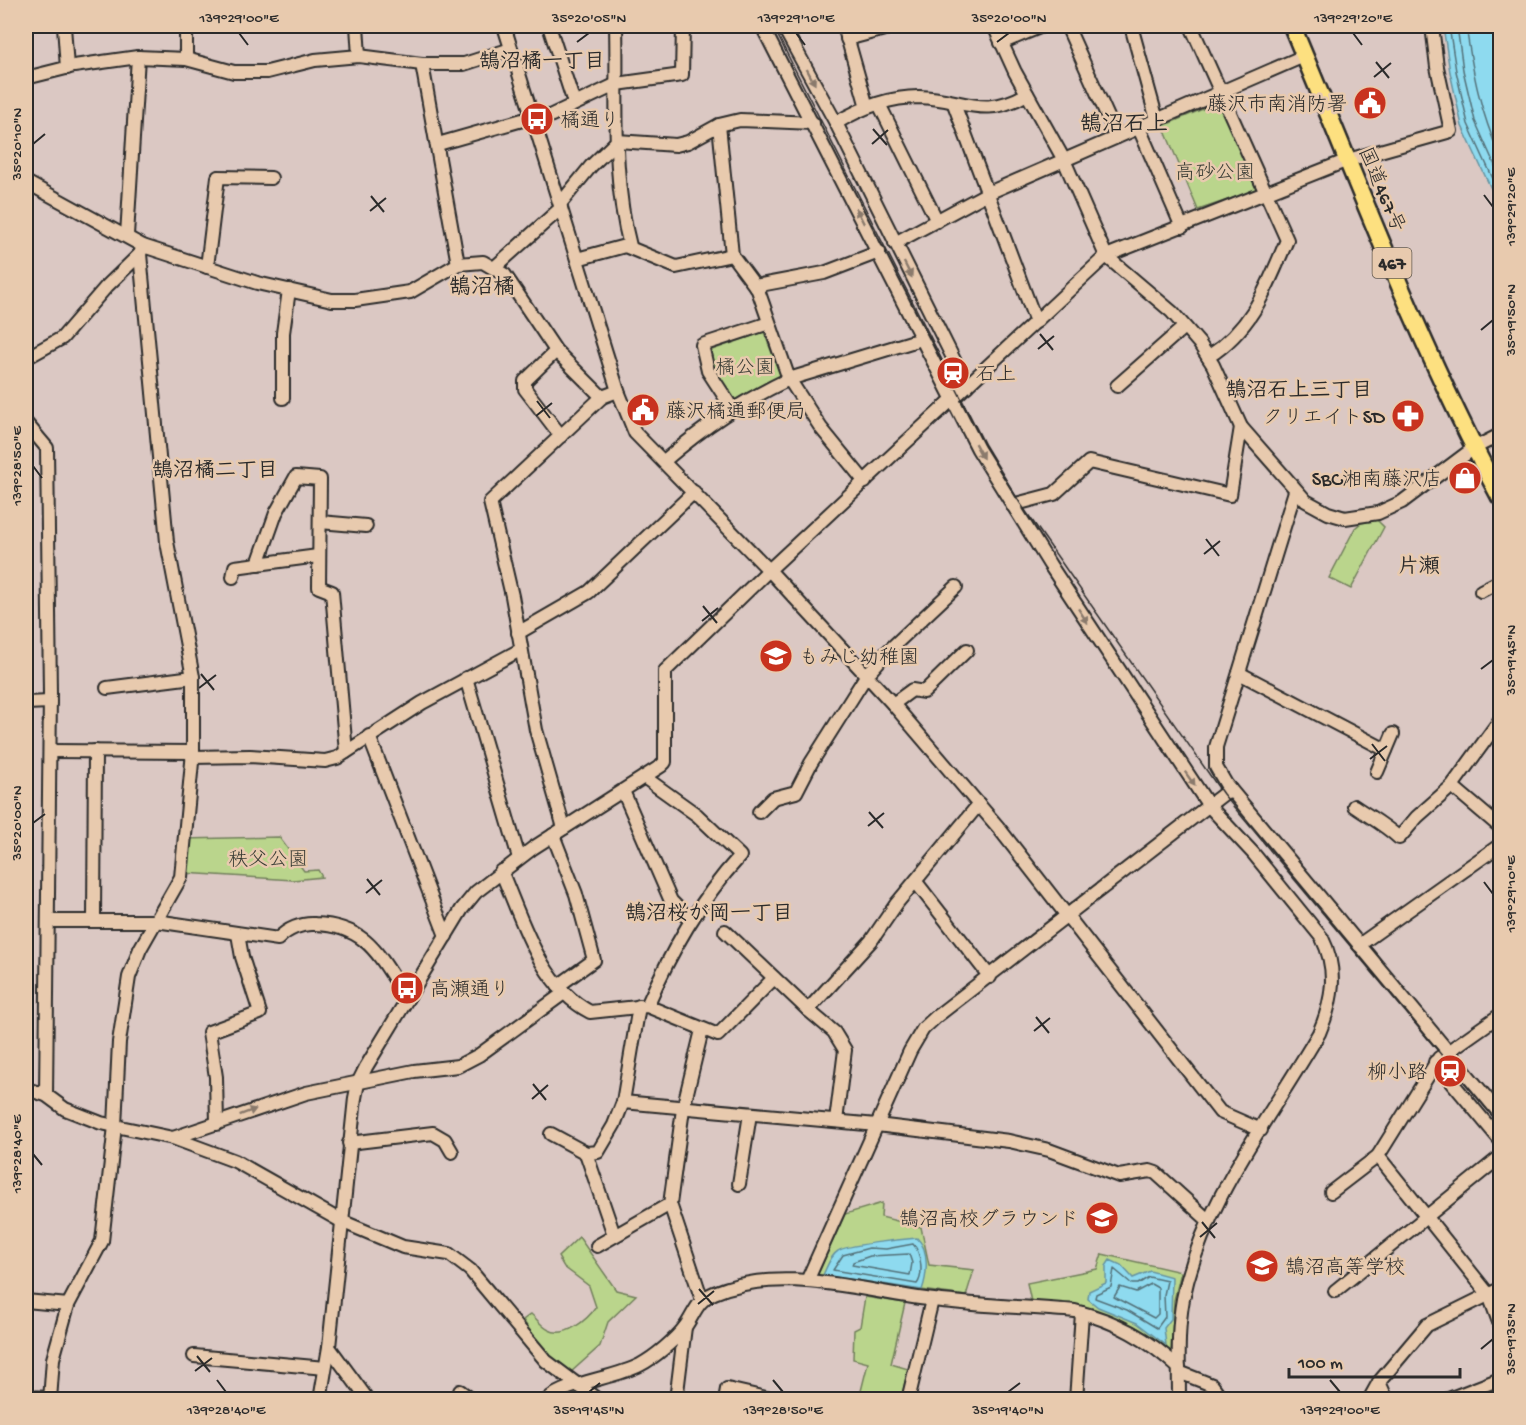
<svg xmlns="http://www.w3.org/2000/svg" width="1526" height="1425" font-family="'Gochi Hand','Klee One',sans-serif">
<rect width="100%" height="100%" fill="#dbc8c3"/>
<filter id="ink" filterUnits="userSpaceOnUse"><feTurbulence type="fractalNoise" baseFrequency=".0167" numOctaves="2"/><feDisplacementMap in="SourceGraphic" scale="12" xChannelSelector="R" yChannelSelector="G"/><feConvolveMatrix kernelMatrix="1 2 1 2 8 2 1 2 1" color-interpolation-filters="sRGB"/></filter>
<g filter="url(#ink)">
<!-- green -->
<g fill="#bad58c" stroke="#72805c" stroke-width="1.5">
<polygon points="1219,102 1257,190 1198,210 1163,126"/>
<polygon points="764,332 781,377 735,400 714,370 709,351"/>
<polygon points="1377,520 1384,527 1351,589 1329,578 1355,528 1361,523"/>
<polygon points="279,837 304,871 318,870 322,877 293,880 184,873 184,839"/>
<polygon points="882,1203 881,1217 921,1227 929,1265 974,1270 966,1296 817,1276 845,1214"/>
<path d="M579 1237 616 1290 636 1295 608 1322 600 1346 571 1372 542 1350 523 1320 531 1314C537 1319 542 1327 549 1330 565 1339 588 1319 596 1307L589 1286 564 1267 558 1257Z"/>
<path d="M1102 1254 1181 1272 1174 1300 1171 1352C1131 1315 1084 1304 1031 1302L1027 1283 1097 1269Z"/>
<polygon points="865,1297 905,1303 891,1364 908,1369 901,1399 859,1399 868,1363 853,1359 854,1330 860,1327"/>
</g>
<!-- water -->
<g fill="#8edaef" stroke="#6694a1" stroke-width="1.5">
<polygon points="1443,26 1500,26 1500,208 1462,126 1450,72"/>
<path d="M917 1238C930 1250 927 1276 922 1290L823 1275C827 1267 830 1256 838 1251 845 1245 905 1239 917 1238Z"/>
<polygon points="1110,1260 1121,1265 1133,1278 1150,1271 1172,1277 1171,1319 1164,1328 1166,1345 1137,1323 1098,1307 1088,1299 1089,1291 1106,1283 1106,1266"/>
</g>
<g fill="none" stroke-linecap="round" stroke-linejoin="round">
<!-- shore -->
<g stroke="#537179" stroke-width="1.5">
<polyline points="1449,26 1456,71 1468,124 1500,194"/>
<polyline points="1457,26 1463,70 1475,121 1500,177"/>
<path d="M1466 26C1473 74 1480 111 1500 156"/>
<path d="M913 1244C921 1252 924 1275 917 1284L833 1270 843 1255 869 1248 886 1249Z"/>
<polygon points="909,1254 912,1263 910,1275 852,1265 853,1262 870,1256"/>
<polygon points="1114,1269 1132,1284 1138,1284 1149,1277 1167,1281 1164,1295 1165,1317 1157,1328 1127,1310 1095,1298 1096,1294 1111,1287"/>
<polygon points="1151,1284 1158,1288 1158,1314 1154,1318 1114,1297 1120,1287 1136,1292"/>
</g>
<defs>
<g id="minor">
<polyline points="64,26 67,68"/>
<polyline points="186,26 186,59"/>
<polyline points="357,26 359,56"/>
<polyline points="504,26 618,391 635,433 769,570 893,704 998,827 1220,1112 1261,1130"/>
<polyline points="549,26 574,103"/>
<path d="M616 26C618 99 611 174 630 246"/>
<path d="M762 26 978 449 1050 565 1209 806 1253 853 1322 938C1338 970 1333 1001 1319 1033 1270 1118 1203 1201 1183 1299 1177 1331 1179 1367 1179 1400"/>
<polyline points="783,26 836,123 967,386"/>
<polyline points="844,26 867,107"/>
<polyline points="994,26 1015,72 1064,160 1106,256 1172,312 1199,343 1213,365 1241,427 1306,501 1328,513 1345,518 1378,513 1402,502 1474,448 1500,435"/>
<polyline points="1067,26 1117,137"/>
<polyline points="1131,26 1157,120"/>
<path d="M1191 26 1287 240C1267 287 1253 328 1208 357"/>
<polyline points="847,39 896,26"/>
<polyline points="1001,43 1042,26"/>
<polyline points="422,64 458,264"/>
<polyline points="26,78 74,66 138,57 186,59 234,72 267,72 315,60 359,56 422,64 464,64 511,49"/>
<polyline points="879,104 937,221"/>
<polyline points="954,104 1036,322"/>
<polyline points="535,123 617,84 682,75 683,26"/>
<path d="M836 123C861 108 888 97 919 97 963 98 982 120 1027 94"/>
<polyline points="719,125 732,255 758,290 789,379 821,428 865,482"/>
<polyline points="1139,128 1182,227"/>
<polyline points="438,144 533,117"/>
<polyline points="26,182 143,246 257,283 332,300 355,300 410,292 458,264 483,262 505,275 556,351 602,397 618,391"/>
<polyline points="560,204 591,166 617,141 676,145 688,142 719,125 740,120 813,123"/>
<polyline points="127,235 138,57"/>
<polyline points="895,243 986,194 1304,56"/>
<polyline points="577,259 625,246 676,267 732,255"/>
<polyline points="207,267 218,177 271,178"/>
<polyline points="494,268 561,208"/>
<polyline points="755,286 824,273 879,252"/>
<polyline points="556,351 525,381 525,389 561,436"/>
<polyline points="26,358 62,338 106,287 140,254"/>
<polyline points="1117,386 1184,327"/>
<polyline points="283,398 283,333 289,290"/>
<polyline points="732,408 708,371 702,345 769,323"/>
<polyline points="26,423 47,448 50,693 46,1095"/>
<path d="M664 461C706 425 739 403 789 379L921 339"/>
<polyline points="1295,491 1216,747 1216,767 1226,784 1500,1114"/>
<polyline points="1012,505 1054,494 1089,462 1230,495 1241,427"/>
<polyline points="320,522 366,526"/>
<polyline points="258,564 276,513 296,477 320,479 319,587 332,592 346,752"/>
<polyline points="233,577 235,567 318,556"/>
<polyline points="1481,591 1500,581"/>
<polyline points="518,633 589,592 694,492"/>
<polyline points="1239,673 1386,750"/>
<polyline points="466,678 519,858"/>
<polyline points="107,688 193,677"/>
<polyline points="26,703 50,702"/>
<polyline points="893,704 912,690 924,692 967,650"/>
<polyline points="369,736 446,936"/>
<polyline points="50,751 193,752"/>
<polyline points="192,757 250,756 325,761 337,758 422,703 520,650"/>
<polyline points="1377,772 1393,734"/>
<path d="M644 777 697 815 740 856C699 901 671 951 647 1006"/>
<polyline points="1452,786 1500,827"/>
<polyline points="623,791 671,901 690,920"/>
<path d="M1354 806C1370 817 1385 825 1399 838L1417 817 1452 786 1500 720"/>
<polyline points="759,812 773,798 796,792 811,763 866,676 887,652 956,587"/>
<polyline points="564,828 536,730 512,596 490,502 602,397"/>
<polyline points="553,835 576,894 594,960 558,986"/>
<path d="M501 871C522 919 540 986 590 1012L647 1006 718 1035 774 978"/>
<polyline points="916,882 990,977"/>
<polyline points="94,920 95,751"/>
<path d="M48 921H156L278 939C287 929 302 923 315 924 370 926 380 959 407 998"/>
<polyline points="725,931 808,1010 871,941 897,903 979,804"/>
<polyline points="1359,945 1500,845"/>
<polyline points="808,1010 834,1032 845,1050 836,1121"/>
<polyline points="1500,1015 1439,1058 1378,1156 1489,1295 1500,1325"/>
<polyline points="1435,1062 1500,1140"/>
<polyline points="26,1089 46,1095 65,1109 101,1123 173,1138 235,1161 341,1221 403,1247 449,1254 470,1270 546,1361 598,1400"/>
<polyline points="623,1102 877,1125 1009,1141 1049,1150 1119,1176 1150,1171 1156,1173 1209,1221"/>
<polyline points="217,1124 216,1077 209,1032 260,1013 242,957 238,934"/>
<polyline points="551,1134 586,1153 598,1152 614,1125 623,1102 639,1006"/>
<polyline points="173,1138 306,1093 414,1071 458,1066 479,1055 564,993"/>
<polyline points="349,1143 433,1133 445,1140 452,1152"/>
<polyline points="586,1153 614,1235"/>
<polyline points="739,1184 750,1114"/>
<polyline points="1331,1192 1378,1156"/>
<polyline points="597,1246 670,1204"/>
<polyline points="807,1281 910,1051 923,1029 937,1016 1230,789"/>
<polyline points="1335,1291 1500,1157"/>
<polyline points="702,1300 670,1204 683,1109 702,1030"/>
<polyline points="26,1301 68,1305"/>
<polyline points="194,1356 325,1368"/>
<polyline points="1179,1372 1212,1385 1223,1400"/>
<polyline points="460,1391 472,1400"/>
<polyline points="26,1397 50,1398"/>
<polyline points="50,1400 53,1359 68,1305 102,1241 115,1126 119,1042 129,977 140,949 181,877 193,752 193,677 167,542 140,254 143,246"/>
<polyline points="320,1400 329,1347"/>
<polyline points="368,1400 329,1347 355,1098 358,1083 366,1067 462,909 476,892 533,848 661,766 665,762 665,671 769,570 1106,256 1348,160 1451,131 1437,67 1432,26"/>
<path d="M547 1400C565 1383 615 1378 640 1365 655 1357 675 1340 685 1327 695 1313 697 1300 714 1293 784 1264 863 1292 934 1300 981 1306 1028 1307 1075 1311 1116 1321 1148 1339 1179 1368"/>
<polyline points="676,1400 685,1327"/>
<polyline points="725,1400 727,1389 775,1400"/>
<polyline points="908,1400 932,1300"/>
<polyline points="1076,1400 1082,1313"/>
<polyline points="1369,1400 1379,1382"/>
<polyline points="1387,1400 1379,1382 1427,1325 1500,1289"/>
<polyline points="1446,1400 1500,1379"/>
</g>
<path id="highway" d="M1292 26C1358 183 1419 346 1500 497"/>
</defs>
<!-- minor casing -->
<use href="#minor" stroke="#2b2b2b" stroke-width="16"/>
<!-- highway casing -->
<use href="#highway" stroke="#2b2b2b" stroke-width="21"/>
<!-- minor -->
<use href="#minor" stroke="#e8caae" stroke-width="12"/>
<!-- highway -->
<use href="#highway" stroke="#fde080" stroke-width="16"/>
<!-- tram -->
<polyline stroke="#2b2b2b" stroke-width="1.5" points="773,26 985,445 1020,503 1223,794 1500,1125"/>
</g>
<!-- one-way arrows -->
<defs><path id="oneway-solid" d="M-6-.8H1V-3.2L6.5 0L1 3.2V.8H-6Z" transform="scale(1.5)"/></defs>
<g fill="#8a7a6c">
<use href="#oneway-solid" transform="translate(811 77) rotate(62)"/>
<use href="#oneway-solid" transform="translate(860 216) rotate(-117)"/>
<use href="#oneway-solid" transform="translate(908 270) rotate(63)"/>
<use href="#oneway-solid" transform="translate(979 451) rotate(61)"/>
<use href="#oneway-solid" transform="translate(1083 616) rotate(57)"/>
<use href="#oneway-solid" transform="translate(1190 779) rotate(55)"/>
<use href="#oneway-solid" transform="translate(248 1112) rotate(-21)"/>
</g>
</g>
<!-- ticks -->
<path fill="none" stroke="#2b2b2b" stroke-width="2" d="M239 33 248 45M796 33 805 45M1353 33 1362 45M577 42 589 33M997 42 1009 33M1376 62 1389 78M1374 77 1391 63M873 129 887 145M33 144 45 134M872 144 888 130M1484 195 1493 207M371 196 384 212M370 211 386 198M1481 330 1493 320M1040 334 1053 350M1038 349 1054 336M537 401 550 418M536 416 552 403M33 466 42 478M1206 539 1219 556M1204 554 1220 541M703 606 717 623M702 621 718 608M1481 669 1493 660M201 674 214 690M199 688 216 675M1372 744 1385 761M1370 759 1387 746M869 812 883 828M33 823 45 814M868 826 884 813M367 879 380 895M1484 882 1493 894M366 893 382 880M1036 1017 1049 1033M1034 1031 1050 1018M533 1084 546 1100M532 1099 548 1085M33 1154 42 1165M1202 1222 1215 1238M1200 1237 1217 1223M699 1289 713 1305M698 1304 714 1291M1481 1349 1493 1339M197 1356 210 1372M195 1371 212 1358M217 1380 226 1392M773 1380 783 1392M1330 1380 1340 1392M589 1392 600 1383M1008 1392 1020 1383"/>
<!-- icons -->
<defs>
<symbol id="civic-disc" viewBox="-11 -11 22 22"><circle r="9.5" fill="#c8321e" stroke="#e8caae"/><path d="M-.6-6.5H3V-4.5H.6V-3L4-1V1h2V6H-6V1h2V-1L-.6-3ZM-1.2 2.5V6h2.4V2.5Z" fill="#fff"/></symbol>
<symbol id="bus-disc" viewBox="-11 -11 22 22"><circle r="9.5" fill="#c8321e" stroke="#e8caae"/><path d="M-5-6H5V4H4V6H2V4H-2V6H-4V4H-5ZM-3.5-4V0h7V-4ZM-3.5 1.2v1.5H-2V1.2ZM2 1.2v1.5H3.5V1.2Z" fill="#fff"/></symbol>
<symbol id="station-disc" viewBox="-11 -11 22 22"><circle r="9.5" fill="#c8321e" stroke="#e8caae"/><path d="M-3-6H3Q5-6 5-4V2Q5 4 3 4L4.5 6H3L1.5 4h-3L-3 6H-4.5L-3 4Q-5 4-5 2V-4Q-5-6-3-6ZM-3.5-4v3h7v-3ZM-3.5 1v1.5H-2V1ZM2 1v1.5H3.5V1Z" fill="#fff"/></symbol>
<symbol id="pharmacy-disc" viewBox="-11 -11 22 22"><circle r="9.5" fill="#c8321e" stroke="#e8caae"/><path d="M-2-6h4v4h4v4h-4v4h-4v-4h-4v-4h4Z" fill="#fff"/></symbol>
<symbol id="shop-disc" viewBox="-11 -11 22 22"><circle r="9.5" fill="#c8321e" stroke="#e8caae"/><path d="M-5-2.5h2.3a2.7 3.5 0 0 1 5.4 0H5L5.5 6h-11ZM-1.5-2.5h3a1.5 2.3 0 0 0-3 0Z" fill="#fff"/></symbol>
<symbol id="school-disc" viewBox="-11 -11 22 22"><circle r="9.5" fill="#c8321e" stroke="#e8caae"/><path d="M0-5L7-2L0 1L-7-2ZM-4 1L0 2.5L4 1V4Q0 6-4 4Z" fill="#fff"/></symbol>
</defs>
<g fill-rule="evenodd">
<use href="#civic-disc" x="1351" y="84" width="38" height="38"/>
<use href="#bus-disc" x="518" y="100" width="38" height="38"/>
<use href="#station-disc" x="934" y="354" width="38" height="38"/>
<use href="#civic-disc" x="624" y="391" width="38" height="38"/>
<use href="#pharmacy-disc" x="1389" y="397" width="38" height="38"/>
<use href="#shop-disc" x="1446" y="459" width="38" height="38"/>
<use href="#school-disc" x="757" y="637" width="38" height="38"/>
<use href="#bus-disc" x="388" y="969" width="38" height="38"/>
<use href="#station-disc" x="1431" y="1052" width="38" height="38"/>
<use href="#school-disc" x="1083" y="1199" width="38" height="38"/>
<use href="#school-disc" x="1243" y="1247" width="38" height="38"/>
</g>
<g text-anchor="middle" stroke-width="5" stroke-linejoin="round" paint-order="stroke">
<!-- shield labels -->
<rect fill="#e8caae" stroke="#645b52" stroke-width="1.5" x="1372.5" y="248" width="39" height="30" rx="4.5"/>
<g font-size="18" font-weight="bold" fill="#2b2b2b">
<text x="1392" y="269">467</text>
</g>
<!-- poi labels -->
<g font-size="20" fill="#2b2b2b" stroke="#e8caae" text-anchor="start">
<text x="1347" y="110" text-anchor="end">藤沢市南消防署</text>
<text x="560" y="126">橘通り</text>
<text x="976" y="380">石上</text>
<text x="666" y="417">藤沢橘通郵便局</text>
<text x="1385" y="423" text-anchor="end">クリエイトSD</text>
<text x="1442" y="485" text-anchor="end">SBC湘南藤沢店</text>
<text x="799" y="663">もみじ幼稚園</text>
<text x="430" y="995">高瀬通り</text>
<text x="1427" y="1078" text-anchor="end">柳小路</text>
<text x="1079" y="1225" text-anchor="end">鵠沼高校グラウンド</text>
<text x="1285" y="1273">鵠沼高等学校</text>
</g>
<!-- park labels -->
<g font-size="20" fill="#393c35" stroke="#e8caae">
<text x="1215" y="178">高砂公園</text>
<text x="745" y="373">橘公園</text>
<text x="268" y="865">秩父公園</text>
</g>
<!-- street labels -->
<g font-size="20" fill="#2b2b2b" stroke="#e8caae">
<text transform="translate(1383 189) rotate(67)" y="7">国道467号</text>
</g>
<!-- neighbourhood labels -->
<g font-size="21" font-weight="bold" fill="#2b2b2b" stroke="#e8caae">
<text x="542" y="67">鵠沼橘一丁目</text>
<text x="1299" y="396">鵠沼石上三丁目</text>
<text x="215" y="476">鵠沼橘二丁目</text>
<text x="1419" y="572">片瀬</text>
<text x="709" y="919">鵠沼桜が岡一丁目</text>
</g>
<!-- quarter labels -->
<g font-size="22" font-weight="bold" fill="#2b2b2b" stroke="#e8caae">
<text x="1124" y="130">鵠沼石上</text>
<text x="482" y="293">鵠沼橘</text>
</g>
</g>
<!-- margin -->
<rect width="1526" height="1425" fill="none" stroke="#e8caae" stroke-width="66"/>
<!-- scale -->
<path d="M1289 1368v9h171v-9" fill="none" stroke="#2b2b2b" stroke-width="3"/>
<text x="1298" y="1368" font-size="18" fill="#2b2b2b" stroke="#e8caae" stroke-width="4.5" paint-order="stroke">100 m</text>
<rect x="33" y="33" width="1460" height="1359" fill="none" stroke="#2b2b2b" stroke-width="2"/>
<g font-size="15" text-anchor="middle" fill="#2b2b2b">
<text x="239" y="22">139°29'00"E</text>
<text x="589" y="22">35°20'05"N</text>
<text x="796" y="22">139°29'10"E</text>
<text x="1009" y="22">35°20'00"N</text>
<text x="1353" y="22">139°29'20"E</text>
<text transform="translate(16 144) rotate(-90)" y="5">35°20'10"N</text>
<text transform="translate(1510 207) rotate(-90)" y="5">139°29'20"E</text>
<text transform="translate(1510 320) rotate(-90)" y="5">35°19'50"N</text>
<text transform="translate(16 466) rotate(-90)" y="5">139°28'50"E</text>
<text transform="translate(1510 660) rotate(-90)" y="5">35°19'45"N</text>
<text transform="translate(16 823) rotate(-90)" y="5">35°20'00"N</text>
<text transform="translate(1510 894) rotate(-90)" y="5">139°29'10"E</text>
<text transform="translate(16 1154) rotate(-90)" y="5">139°28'40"E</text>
<text transform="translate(1510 1339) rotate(-90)" y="5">35°19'35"N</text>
<text x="226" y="1414">139°28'40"E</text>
<text x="589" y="1414">35°19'45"N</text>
<text x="783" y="1414">139°28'50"E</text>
<text x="1008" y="1414">35°19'40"N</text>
<text x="1340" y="1414">139°29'00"E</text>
</g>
</svg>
